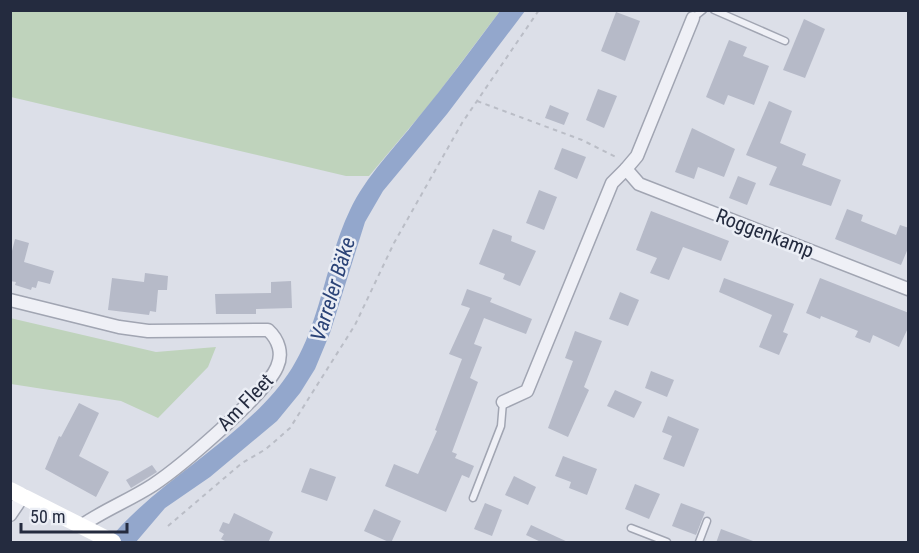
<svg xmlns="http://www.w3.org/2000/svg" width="919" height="553" font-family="'Roboto Condensed',sans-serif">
<rect width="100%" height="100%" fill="#dcdfe8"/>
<!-- green -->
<g fill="#bfd3bc">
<polygon points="11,11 500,11 433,100 369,176 346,176 11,97"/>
<polygon points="10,318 156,352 216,347 208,367 158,418 121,401 11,384"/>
</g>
<!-- water -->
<path fill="#93a7cc" d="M500 11H525L447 114 383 191 365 222 330 333 315 369 300 393 277 421 210 477 165 508 136 542H107C158 478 250 436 292 368 321 321 326 260 350 210 366 176 394 149 417 119 446 84 473 47 500 11Z"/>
<!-- building -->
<g fill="#b6bac8">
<polygon points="616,12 640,21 625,61 601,51"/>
<polygon points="804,19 825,29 805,78 783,70"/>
<polygon points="729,40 747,47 743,56 769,66 754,105 728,95 724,105 706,97"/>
<polygon points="598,89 617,96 604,128 586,120"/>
<polygon points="769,101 792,111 780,143 806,154 802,165 841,180 831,206 769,185 777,167 746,155"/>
<polygon points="550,105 569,113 564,125 545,118"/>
<polygon points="692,128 735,149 724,177 698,167 694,179 675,172"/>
<polygon points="562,148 586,157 577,179 554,169"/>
<polygon points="738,176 756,183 747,205 729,198"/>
<polygon points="539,190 557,197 544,230 526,223"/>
<polygon points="847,209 863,215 861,221 896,235 900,225 909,228 909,246 901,265 835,239"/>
<polygon points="651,211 729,241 721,261 683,247 669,280 650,273 657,258 636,250"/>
<polygon points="493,229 512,236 511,241 536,251 520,286 503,279 505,274 479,264"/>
<polygon points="15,239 29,243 24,262 54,271 50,284 38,281 36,288 32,287 31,290 15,285 16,282 10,281 10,259"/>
<polygon points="145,273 168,276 167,290 158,290 156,312 150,311 149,315 108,310 112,278 144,282"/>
<polygon points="724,278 794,304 783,332 788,334 779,355 759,347 772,315 719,292"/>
<polygon points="820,278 909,313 909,326 899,347 873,335 870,343 855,337 858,331 821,316 820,319 806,313"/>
<polygon points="291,281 292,308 256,309 256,314 216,314 215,294 271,293 271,282"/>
<polygon points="467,289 492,298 490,302 532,319 526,334 484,318 474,344 482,347 470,378 478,382 452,452 457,454 455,458 474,466 469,478 462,475 446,512 385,486 394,464 418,474 437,431 435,430 462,359 449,354 470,308 461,305"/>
<polygon points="620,292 639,300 628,326 609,319"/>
<polygon points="575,331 602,341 584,387 589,390 568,437 548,428 573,361 565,358"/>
<polygon points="651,371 674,380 667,397 645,388"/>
<polygon points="615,390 642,402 634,418 607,406"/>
<polygon points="79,403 99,413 79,456 109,472 96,497 45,469 59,436 61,437"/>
<polygon points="668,416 699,429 684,467 663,459 672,436 662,432"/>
<polygon points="563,456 597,469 587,495 569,488 571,482 555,476"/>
<polygon points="152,465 157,472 131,488 126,480"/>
<polygon points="310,468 336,477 327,501 301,492"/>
<polygon points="514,476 536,487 528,505 505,495"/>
<polygon points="635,484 660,494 649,519 625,509"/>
<polygon points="485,503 502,510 492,536 474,529"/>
<polygon points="681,503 705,512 696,535 672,526"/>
<polygon points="374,509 401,521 391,543 364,531"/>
<polygon points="234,513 273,532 268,543 229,543 221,539 224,534 219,531 223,522 229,524"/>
<polygon points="531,525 570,543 543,543 526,535"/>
<polygon points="721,529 753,541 753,543 716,543"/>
</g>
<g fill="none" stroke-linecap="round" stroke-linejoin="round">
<defs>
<g id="service">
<polyline points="714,10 785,41"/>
<polyline points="693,18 703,10"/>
<polyline points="473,498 501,426 503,402"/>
<polyline points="631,528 667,542"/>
<polyline points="699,542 707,521"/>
</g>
<g id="minor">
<polyline points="626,169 637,156 693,18"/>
<path d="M10 300 119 327 148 331 268 330C279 340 283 354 277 367 265 395 180 467 153 485 130 500 104 510 81 526"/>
<polyline points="503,402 527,391 612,183 626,169 639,184 908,289"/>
<polyline points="10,515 23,496"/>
</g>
</defs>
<!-- service casing -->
<use href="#service" stroke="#a1a5b2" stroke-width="9"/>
<!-- minor casing -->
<use href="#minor" stroke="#a1a5b2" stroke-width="15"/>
<!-- path -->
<g stroke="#babdc6" stroke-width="2" stroke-dasharray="4.5 4.5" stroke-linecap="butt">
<polyline points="477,101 582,140 618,158"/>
<polyline points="168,526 242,463 266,449 290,428 355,325 394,243 462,123 539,10"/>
</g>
<!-- service -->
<use href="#service" stroke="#eff0f6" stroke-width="6"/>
<!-- minor -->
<use href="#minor" stroke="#eff0f6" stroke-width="12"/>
<!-- secondary -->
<polyline stroke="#fff" stroke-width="16" points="10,490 113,542"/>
</g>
<g text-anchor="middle" stroke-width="5" stroke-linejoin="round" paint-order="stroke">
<!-- street labels -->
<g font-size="20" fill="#242b3f" stroke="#ebeef5">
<text transform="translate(765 233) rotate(21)" y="7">Roggenkamp</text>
<text transform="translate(245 402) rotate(-46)" y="7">Am Fleet</text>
</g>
<!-- water labels -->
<g font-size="21" font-style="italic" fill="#2b4377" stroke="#ebeef5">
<text transform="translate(333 289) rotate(-73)" y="7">Varreler Bäke</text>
</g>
</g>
<!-- border -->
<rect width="919" height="553" fill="none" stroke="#242b3f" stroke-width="24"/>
<!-- scale -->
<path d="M21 523v9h106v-9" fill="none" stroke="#242b3f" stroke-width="3"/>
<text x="30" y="523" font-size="18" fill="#242b3f" stroke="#ebeef5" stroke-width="4.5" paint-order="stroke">50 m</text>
</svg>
